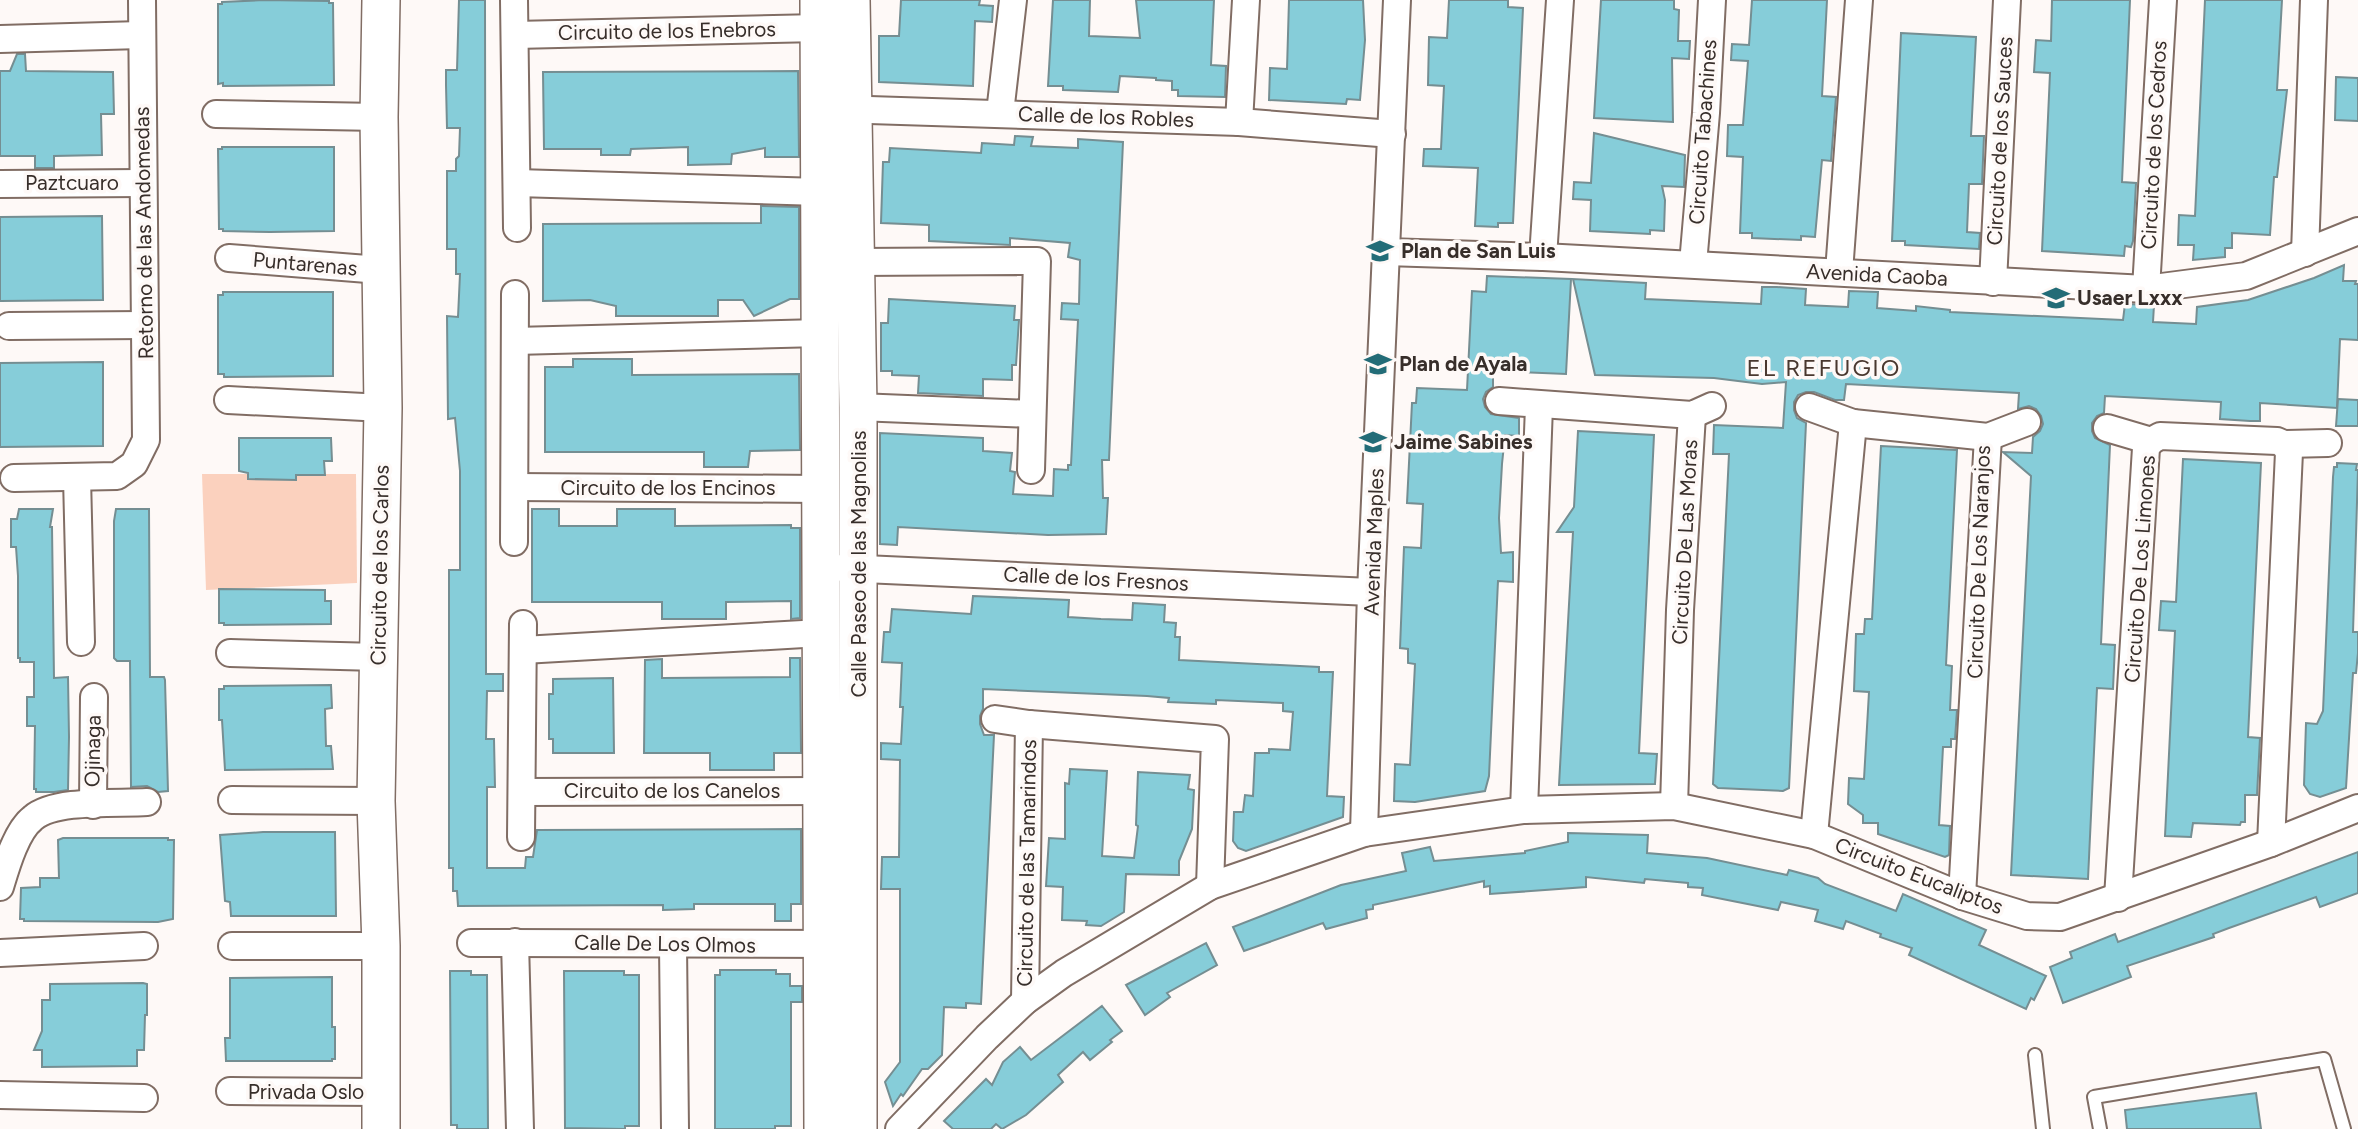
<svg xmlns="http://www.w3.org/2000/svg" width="2358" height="1129" font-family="Figtree,sans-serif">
<rect width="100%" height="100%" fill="#fef9f7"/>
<!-- green -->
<polygon fill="#fbd1be" points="202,474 356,474 357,583 206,590"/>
<!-- building -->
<g fill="#86cdd9" stroke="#758e92" stroke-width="2">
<polygon points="264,0 329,1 329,3 333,3 334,85 223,86 223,83 218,84 218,4 222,4 222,2"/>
<polygon points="459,0 485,0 486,674 503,674 503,691 487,691 486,739 494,739 495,787 487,787 487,868 525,868 526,857 533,857 537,830 801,829 801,904 791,904 791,921 775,921 775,904 694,904 694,909 663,910 663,905 458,906 457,891 453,891 453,868 449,868 449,570 460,570 460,471 455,418 448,419 447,316 458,317 460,274 456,274 456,249 447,249 447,171 456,171 456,159 459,156 460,128 447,128 446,85 446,70 457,70"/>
<polygon points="901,0 980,0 979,5 993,6 992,22 975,21 973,86 879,82 879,36 899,36"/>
<polygon points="1053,0 1090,0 1089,36 1140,38 1136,0 1214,0 1211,65 1226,66 1225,97 1178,96 1178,90 1172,90 1172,81 1156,80 1156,78 1120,76 1118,92 1063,90 1063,86 1048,86"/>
<polygon points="1289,0 1363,0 1365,40 1360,100 1347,99 1346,104 1269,100 1270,68 1287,69"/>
<polygon points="1449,0 1508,0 1508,7 1523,8 1513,223 1498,223 1498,227 1475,226 1478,168 1423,166 1424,149 1441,149 1444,86 1428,85 1429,37 1447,38"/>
<polygon points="1601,0 1674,0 1674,9 1679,10 1678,41 1690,41 1689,59 1672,58 1673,122 1594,118"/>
<polygon points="1752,0 1827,0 1822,96 1836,97 1831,161 1822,160 1815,237 1801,236 1801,240 1752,238 1752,233 1740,233 1743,157 1727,156 1728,125 1743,125 1748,61 1731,60 1732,44 1749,45"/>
<polygon points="2052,0 2130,0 2122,182 2136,183 2133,241 2131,247 2125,246 2124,256 2042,251 2050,73 2034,72 2036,40 2051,41"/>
<polygon points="2205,0 2282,0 2277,90 2287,90 2277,177 2274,177 2270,235 2232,233 2232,248 2225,248 2225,257 2193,260 2194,245 2178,245 2179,215 2195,216"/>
<polygon points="1901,33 1976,37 1971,136 1984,136 1982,184 1969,184 1967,232 1980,233 1979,249 1905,245 1905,241 1892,241"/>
<polygon points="17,54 25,54 26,71 113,72 114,114 101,114 102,155 54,156 54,168 35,168 35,156 0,156 0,71 10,71"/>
<polygon points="798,71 799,157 765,157 765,148 732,154 731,164 688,165 688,147 631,149 630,155 601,155 601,149 544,149 543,72"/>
<polygon points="2336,77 2358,78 2358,121 2335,120"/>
<polygon points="1594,133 1685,155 1684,187 1662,186 1665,200 1664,231 1650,230 1650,234 1590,231 1591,200 1573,199 1574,182 1591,183"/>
<polygon points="1015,136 1033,137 1031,146 1078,148 1078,139 1123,142 1109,460 1102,460 1103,498 1108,498 1106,534 1048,535 898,527 897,545 880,544 880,433 983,438 983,451 1012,453 1010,471 1015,472 1013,494 1053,496 1054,469 1068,470 1068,465 1071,465 1078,320 1061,319 1062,303 1079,304 1080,260 1068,257 1070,243 1010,238 1010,245 929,241 929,225 881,223 883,162 889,162 890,148 981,153 982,143 1014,145"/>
<polygon points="222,147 334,147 334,231 270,232 223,231 223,229 219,229 218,149 222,149"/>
<polygon points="761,206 799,207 799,299 790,299 754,316 743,300 718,300 718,316 616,316 616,306 590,300 543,301 543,224 761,223"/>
<polygon points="102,216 103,300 0,301 0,217"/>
<polygon points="2344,265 2343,281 2356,281 2355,284 2358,284 2358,340 2340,339 2337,408 2260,403 2260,421 2250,421 2220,419 2221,402 2105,396 2104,413 2097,416 2092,423 2092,431 2095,438 2110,445 2101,644 2115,645 2113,689 2097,688 2088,879 2011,875 2031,476 2003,452 2032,453 2033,437 2040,431 2043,424 2041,416 2036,409 2029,406 2018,409 2019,393 1846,384 1844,400 1835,400 1814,392 1806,392 1798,395 1794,402 1794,410 1797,418 1806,423 1789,788 1783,791 1718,788 1713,784 1729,454 1713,454 1714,425 1783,428 1786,382 1762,384 1714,378 1595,375 1573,279 1646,283 1645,299 1761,304 1762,287 1777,287 1806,289 1805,305 1848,307 1849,291 1878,292 1877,308 1916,311 1916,306 1950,310 1950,312 2123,320 2125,304 2154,305 2153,322 2196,324 2197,307 2248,300 2314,278"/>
<polygon points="1487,276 1571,279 1566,374 1493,371 1493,387 1486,392 1483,399 1485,407 1491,414 1519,418 1519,436 1505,435 1502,464 1499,518 1501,553 1513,552 1513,582 1498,581 1489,776 1485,791 1415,802 1394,801 1395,764 1410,765 1415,664 1408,663 1408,649 1400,648 1404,547 1421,548 1423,504 1407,503 1412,403 1416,403 1417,388 1467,390 1472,291 1486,292"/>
<polygon points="223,292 333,292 333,376 224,377 224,374 218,374 218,295 223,295"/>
<polygon points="889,299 1015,306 1014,320 1019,320 1016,365 1012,365 1012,380 983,379 983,396 918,393 919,376 892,375 892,371 881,371 881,323 888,323"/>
<polygon points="573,359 632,359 632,375 799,374 800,450 750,451 748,467 704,467 704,452 545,452 545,367 573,367"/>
<polygon points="103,362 103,446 0,447 0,363"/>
<polygon points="2338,399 2358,400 2358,426 2336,426"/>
<polygon points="1578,431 1654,435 1639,753 1657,754 1655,784 1559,785 1573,532 1557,532 1574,507"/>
<polygon points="239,438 331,438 332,461 324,461 325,475 296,475 296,480 248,479 248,473 239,471"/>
<polygon points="1881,446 1957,450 1946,665 1952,666 1950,710 1957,710 1955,739 1951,739 1951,747 1943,747 1939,825 1950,826 1949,855 1945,857 1878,834 1878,823 1863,823 1863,815 1848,804 1849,778 1864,779 1869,692 1854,691 1856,634 1864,634 1865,619 1872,619"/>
<polygon points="2183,459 2261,463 2248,737 2260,738 2257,795 2245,795 2245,822 2241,822 2240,825 2193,823 2191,837 2165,836 2175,631 2159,630 2161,601 2176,602"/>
<polygon points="2337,463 2357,464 2356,470 2358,470 2353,632 2358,632 2358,653 2356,673 2353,673 2346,788 2320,797 2310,794 2304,785 2306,723 2317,724 2323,711 2333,477 2334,467 2337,467"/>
<polygon points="19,509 53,509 50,527 52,527 54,678 68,677 69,737 68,790 54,792 36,792 36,789 34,789 35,726 27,726 27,697 34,697 34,662 20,662 20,658 18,658 18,576 16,547 11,547 11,519 17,519"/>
<polygon points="116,509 149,509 150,677 164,677 165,680 168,791 158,792 147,786 131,787 130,661 117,661 114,658 114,521"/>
<polygon points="532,509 559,509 559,526 617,526 617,509 675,509 675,526 791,525 791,528 800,528 800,618 791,619 791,601 726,602 726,619 662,619 662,602 532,602"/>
<polygon points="219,589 325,590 325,601 331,601 331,624 224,625 224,623 219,623"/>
<polygon points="973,596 1069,600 1068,617 1101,619 1132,620 1133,603 1165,605 1164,622 1176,623 1175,637 1180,637 1179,660 1319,667 1319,672 1333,672 1327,796 1344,797 1343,817 1246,851 1238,848 1233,841 1234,812 1243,812 1245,795 1253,796 1255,753 1269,753 1269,749 1290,750 1293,712 1283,711 1283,703 1216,700 1216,704 1168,702 1169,698 1147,696 983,689 983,709 980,716 980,724 984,735 994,735 981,1004 966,1003 966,1008 944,1007 942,1055 928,1069 922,1069 903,1096 901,1094 893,1106 885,1082 900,1062 900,889 881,889 882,857 899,857 900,760 881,759 881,743 901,744 903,707 900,707 902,663 882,662 884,632 890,632 892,609 971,614"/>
<polygon points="790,658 800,658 801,753 774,753 774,770 710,770 710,753 644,753 645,660 662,659 662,678 790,677"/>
<polygon points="613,678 614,753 553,753 553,739 549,739 549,694 553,694 553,679"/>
<polygon points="331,685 332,708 325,709 326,746 331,746 333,769 225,770 222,720 219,720 219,689 224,689 224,686"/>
<polygon points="1070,769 1107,771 1102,856 1134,858 1138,826 1136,825 1138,772 1190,775 1188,789 1194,790 1192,829 1179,861 1179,875 1126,874 1124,912 1101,926 1086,925 1087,921 1062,920 1063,887 1046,886 1049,838 1065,839 1065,783 1069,784"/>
<polygon points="263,832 335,832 336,916 231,916 230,902 225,901 220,835"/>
<polygon points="1568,833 1648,835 1647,853 1707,858 1787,875 1789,870 1818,878 1825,884 1896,911 1903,894 1986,930 1979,945 2046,976 2034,1000 2031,998 2026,1009 1909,955 1912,948 1880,937 1881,934 1846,921 1843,929 1815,921 1818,910 1781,902 1778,910 1702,895 1703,888 1688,887 1688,883 1645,879 1644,883 1586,877 1586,887 1490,894 1490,886 1484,887 1484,881 1373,905 1373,909 1366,910 1367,918 1326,929 1323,923 1244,951 1233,927 1341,885 1406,871 1402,853 1430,847 1434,861 1525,853 1525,851 1568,842"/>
<polygon points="63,838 168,838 168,840 174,840 173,919 158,922 24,921 24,919 20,919 21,888 40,887 40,878 59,878 58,840"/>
<polygon points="2358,852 2358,893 2320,907 2316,897 2229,928 2213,934 2214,937 2127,966 2131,977 2063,1003 2050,967 2072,958 2070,952 2115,934 2118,942"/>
<polygon points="1206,943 1217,965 1167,993 1170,997 1145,1015 1126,985"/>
<polygon points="720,970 776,970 776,974 790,974 790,986 802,986 802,1002 791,1002 791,1126 775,1126 775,1129 715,1129 715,975 720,975"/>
<polygon points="450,971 471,971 471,975 487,975 488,1129 457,1129 457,1125 451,1125"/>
<polygon points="564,971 624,971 624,975 639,975 639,1126 625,1126 625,1129 565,1128"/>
<polygon points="332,977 332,1027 335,1027 335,1059 332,1059 332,1061 226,1061 225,1038 230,1038 230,978"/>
<polygon points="143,983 147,984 147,1015 145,1015 144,1050 137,1050 137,1066 42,1067 42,1050 34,1050 42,1031 42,1000 50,1000 50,984"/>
<polygon points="1102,1006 1122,1031 1110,1040 1112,1042 1090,1060 1083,1052 1058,1075 1063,1082 1026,1115 1002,1129 996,1124 991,1129 953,1129 944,1121 986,1079 992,1085 1003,1062 1020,1047 1031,1060"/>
<polygon points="2256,1093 2261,1129 2127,1129 2125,1110"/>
</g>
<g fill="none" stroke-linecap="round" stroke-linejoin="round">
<defs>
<g id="lane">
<polyline points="2035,1055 2043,1129"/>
<polyline points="2100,1129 2094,1097 2324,1059 2344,1129"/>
</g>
<g id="street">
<polyline points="514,0 517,228"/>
<polyline points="515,35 819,28"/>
<polyline points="0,39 141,35"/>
<polyline points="838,109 1239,122 1392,134"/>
<polyline points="1000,113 1013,0"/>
<polyline points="216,114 379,117"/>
<polyline points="1239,122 1246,0"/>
<polyline points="517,183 820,192"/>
<polyline points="0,184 143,183"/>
<polyline points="1386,252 1543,257 2146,289 2246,276 2358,231"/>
<polyline points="2305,253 2314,0"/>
<polyline points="1543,257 1560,0"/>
<polyline points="229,258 380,270"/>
<polyline points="856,262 1037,261 1031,470"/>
<polyline points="1693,264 1706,113 1712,0"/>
<polyline points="1839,272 1859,0"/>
<polyline points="1993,282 2007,0"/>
<polyline points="2146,289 2163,0"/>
<polyline points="9,326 145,325"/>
<polyline points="515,341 820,333"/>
<polyline points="228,400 383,408"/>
<polyline points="1499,401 1692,415 1712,406"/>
<polyline points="858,407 1032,414"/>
<polyline points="1809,407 1853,423 1988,437 2027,422"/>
<polyline points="2107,428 2151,441"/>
<polyline points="2284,444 2328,443"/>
<polyline points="77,477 81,642"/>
<polyline points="14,478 117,476 134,464 146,440 142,0"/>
<polyline points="515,487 821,489"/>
<polyline points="514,542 515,294"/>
<polyline points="842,568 1371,592"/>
<polyline points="523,650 821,633"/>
<polyline points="230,653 378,657"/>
<polyline points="995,719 1029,724 1215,739 1210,886"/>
<polyline points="522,792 822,791"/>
<polyline points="232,800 376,801"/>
<polyline points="93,805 94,697"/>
<polyline points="1674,806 1680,610 1692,415"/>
<polyline points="1524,810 1539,406"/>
<polyline points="1364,833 1371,592 1397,0"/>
<polyline points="1814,835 1853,423"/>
<polyline points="521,837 523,624"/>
<path d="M0 887C6 867 16 831 33 818 55 799 117 804 147 802"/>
<polyline points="1962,896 1988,437"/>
<polyline points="2118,898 2146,448 2151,441 2160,436 2277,441 2284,444 2289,452 2271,843"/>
<polyline points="515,942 520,1129"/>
<polyline points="471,943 841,944"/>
<polyline points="673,945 675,1129"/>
<polyline points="232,946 381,946"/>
<polyline points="0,953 144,946"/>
<polyline points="1025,1001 1029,724"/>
<polyline points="230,1091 382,1092"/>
<polyline points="0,1095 144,1098"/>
<polyline points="899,1129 987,1037 1025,1001 1064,973 1210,886 1364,833 1524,810 1674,806 1814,835 1962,896 2027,916 2060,917 2271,843 2358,808"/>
</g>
<g id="secondary">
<polyline points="381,0 379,117 383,408 376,801 381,946 381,1129"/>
<polyline points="819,0 823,1129"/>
<polyline points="851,0 858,407 858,1129"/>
</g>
</defs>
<!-- lane casing -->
<use href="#lane" stroke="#816d64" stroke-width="16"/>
<!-- street casing -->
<use href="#street" stroke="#816d64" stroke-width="30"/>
<!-- secondary casing -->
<use href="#secondary" stroke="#816d64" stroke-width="40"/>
<!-- lane -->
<use href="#lane" stroke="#fff" stroke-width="12"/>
<!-- street -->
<use href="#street" stroke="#fff" stroke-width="26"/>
<!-- secondary -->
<use href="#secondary" stroke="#fff" stroke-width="37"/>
</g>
<!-- icons -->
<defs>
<symbol id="school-bare" viewBox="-9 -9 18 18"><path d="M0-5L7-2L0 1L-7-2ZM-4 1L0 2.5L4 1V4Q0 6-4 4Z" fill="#236c77" stroke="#fef9f7" stroke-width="2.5" paint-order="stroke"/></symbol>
</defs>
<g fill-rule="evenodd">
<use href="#school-bare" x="1361" y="232" width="38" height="38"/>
<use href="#school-bare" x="2037" y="279" width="38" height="38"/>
<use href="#school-bare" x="1359" y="345" width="38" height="38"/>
<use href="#school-bare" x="1354" y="423" width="38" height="38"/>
</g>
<g text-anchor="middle" stroke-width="7" stroke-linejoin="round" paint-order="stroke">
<!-- street labels -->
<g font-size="21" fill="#372e2a" stroke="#fef9f7">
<text transform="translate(667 31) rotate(-1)" y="7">Circuito de los Enebros</text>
<text transform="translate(1106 117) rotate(2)" y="7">Calle de los Robles</text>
<text transform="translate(1703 132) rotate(-86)" y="7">Circuito Tabachines</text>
<text transform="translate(2000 141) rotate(-87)" y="7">Circuito de los Sauces</text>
<text transform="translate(2154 145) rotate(-87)" y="7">Circuito de los Cedros</text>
<text x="72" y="190">Paztcuaro</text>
<text transform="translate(144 233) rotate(-91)" y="7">Retorno de las Andomedas</text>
<text transform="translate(305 264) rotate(5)" y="7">Puntarenas</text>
<text transform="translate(1877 275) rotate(3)" y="7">Avenida Caoba</text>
<text x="668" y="495">Circuito de los Encinos</text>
<text transform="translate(1374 542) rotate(-88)" y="7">Avenida Maples</text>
<text transform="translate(1685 542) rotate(-87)" y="7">Circuito De Las Moras</text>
<text transform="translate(1979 562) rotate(-88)" y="7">Circuito De Los Naranjos</text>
<text transform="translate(859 564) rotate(-90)" y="7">Calle Paseo de las Magnolias</text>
<text transform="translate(380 565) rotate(-89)" y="7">Circuito de los Carlos</text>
<text transform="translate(2140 569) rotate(-86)" y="7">Circuito De Los Limones</text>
<text transform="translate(1096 579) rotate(3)" y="7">Calle de los Fresnos</text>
<text transform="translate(93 751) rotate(-89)" y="7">Ojinaga</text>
<text x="672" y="798">Circuito de los Canelos</text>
<text transform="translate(1027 863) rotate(-89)" y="7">Circuito de las Tamarindos</text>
<text transform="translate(1919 876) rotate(21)" y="7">Circuito Eucaliptos</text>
<text transform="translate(665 944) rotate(1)" y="7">Calle De Los Olmos</text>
<text x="306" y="1099">Privada Oslo</text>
</g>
<!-- poi labels -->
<g font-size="21" font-weight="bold" fill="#372e2a" stroke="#fef9f7" text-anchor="start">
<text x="1401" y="258">Plan de San Luis</text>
<text x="2077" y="305">Usaer Lxxx</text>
<text x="1399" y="371">Plan de Ayala</text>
<text x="1394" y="449">Jaime Sabines</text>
</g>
<!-- quarter labels -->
<g font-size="24" letter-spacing="2" fill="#49382f" stroke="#fef9f7">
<text x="1824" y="376">EL REFUGIO</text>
</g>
</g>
</svg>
